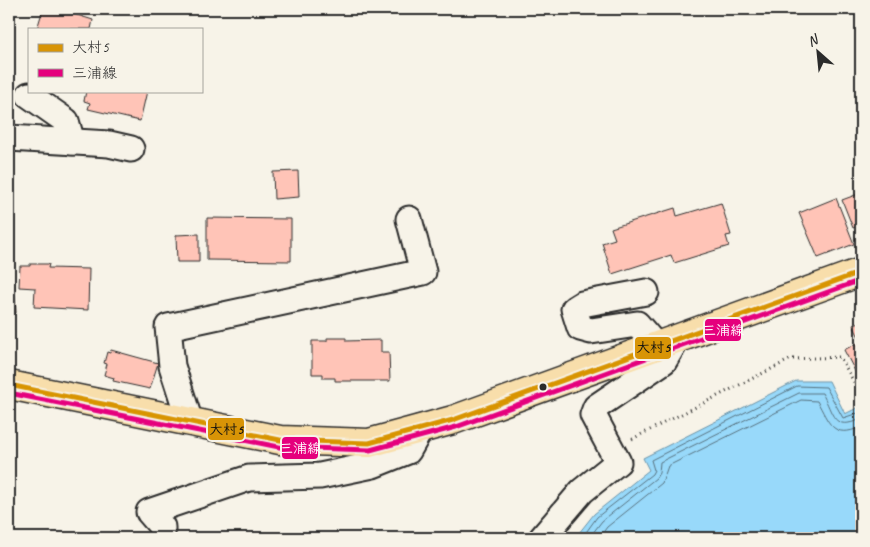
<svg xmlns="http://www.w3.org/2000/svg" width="870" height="547" font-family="Caveat,'Klee One',sans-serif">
<rect width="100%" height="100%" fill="#f7f3e8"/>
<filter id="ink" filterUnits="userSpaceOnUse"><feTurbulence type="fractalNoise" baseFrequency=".02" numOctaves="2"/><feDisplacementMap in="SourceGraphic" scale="10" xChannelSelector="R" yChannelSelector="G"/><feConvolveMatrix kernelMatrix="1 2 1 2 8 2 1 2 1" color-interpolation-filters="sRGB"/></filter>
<g filter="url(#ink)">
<!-- water -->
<polygon fill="#98d9fa" stroke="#6c93a7" points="796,381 829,381 845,414 861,406 861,538 575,538 594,514 649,470 643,458"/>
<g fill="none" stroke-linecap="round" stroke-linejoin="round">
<!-- shore -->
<g stroke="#57717e" stroke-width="1">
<polyline points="582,538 597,517 652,474 654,470 651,460 797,386 826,387 843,418 861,412"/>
<path d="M589 538 602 521 656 478 659 473 660 462 799 393H822C834 414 832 432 861 419"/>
<path d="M599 538 607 527 662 483 668 466 801 400 817 401C829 422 832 440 861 427"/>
</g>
</g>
<!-- building -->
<g fill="#ffc4b7" stroke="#2b2b2b">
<polygon points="43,9 58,9 93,20 91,29 37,29"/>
<polygon points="86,91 147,91 140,121 88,109 90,103 84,101"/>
<polygon points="298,171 299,197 274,199 273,172"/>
<polygon points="861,193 861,225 853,228 842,200"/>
<polygon points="836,198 854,244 818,258 799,213"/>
<polygon points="721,203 731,235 726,236 729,246 674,263 671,255 612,274 602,243 615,239 611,228 675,208 677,216"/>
<polygon points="207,218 291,219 291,261 207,260"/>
<polygon points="199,234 199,262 177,262 176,235"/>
<polygon points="30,264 49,264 48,268 89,269 88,310 34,307 35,288 19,287 20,266 30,266"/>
<polygon points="9,281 14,281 16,313 9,314"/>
<polygon points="861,321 861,341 853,325"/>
<polygon points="327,338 346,338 346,341 381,340 381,352 389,352 390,381 335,381 335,378 323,378 323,374 312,374 312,341 327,341"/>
<polygon points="861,341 861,373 857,375 844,350"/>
<polygon points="111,350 158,363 150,389 113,381 114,378 104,375 107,364 104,363 107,352 110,353"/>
</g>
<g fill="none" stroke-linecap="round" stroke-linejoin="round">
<defs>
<g id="minor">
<polyline points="29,95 66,121 72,142"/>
<polyline points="9,138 109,144 131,149"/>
<polyline points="646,292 582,304 574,309 580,328 591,331 637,324 656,346"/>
<polyline points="190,422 172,366 168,327 423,272 409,219"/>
<polyline points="162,538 162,527 149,512 249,478 320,476 373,465 408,451 421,428"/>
<polyline points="542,538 582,491 618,462 593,415 596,407 664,361 677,339"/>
</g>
<polyline id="major" points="9,385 280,440 369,443 453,420 861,272"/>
</defs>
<!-- minor casing -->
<use href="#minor" stroke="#2b2b2b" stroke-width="29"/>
<!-- major casing -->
<use href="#major" stroke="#2b2b2b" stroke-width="31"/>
<!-- path -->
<polyline stroke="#2b2b2b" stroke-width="3" stroke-dasharray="1 4" stroke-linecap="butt" points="632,439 791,359 840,357 855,384 861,381"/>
<!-- minor -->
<use href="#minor" stroke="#f7f3e8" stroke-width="25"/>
<!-- major -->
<use href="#major" stroke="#f8deab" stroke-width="28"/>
<defs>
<polyline id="bus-1" points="9,385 280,440 369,443 453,420 861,272"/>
<polyline id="bus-2" points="9,393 279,447 370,450 456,427 861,280"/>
</defs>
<!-- bus-1 casing -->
<use href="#bus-1" stroke="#f7f3e8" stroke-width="9"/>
<!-- bus-2 casing -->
<use href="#bus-2" stroke="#f7f3e8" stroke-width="9"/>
<!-- bus-1 -->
<use href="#bus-1" stroke="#d89406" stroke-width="5"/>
<!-- bus-2 -->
<use href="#bus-2" stroke="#e5007d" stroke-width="5"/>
</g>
</g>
<!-- markers -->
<circle fill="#2b2b2b" stroke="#f7f3e8" stroke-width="2" cx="543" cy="387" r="4.5"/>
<g stroke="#f7f3e8" stroke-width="2">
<rect x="704" y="318" width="38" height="24" rx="5" fill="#e5007d"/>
<rect x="634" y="336" width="38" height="24" rx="5" fill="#d89406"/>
<rect x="207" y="417" width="38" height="24" rx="5" fill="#d89406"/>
<rect x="281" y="436" width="38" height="24" rx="5" fill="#e5007d"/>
</g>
<g font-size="14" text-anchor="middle" font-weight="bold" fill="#fff">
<text x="723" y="335">三浦線</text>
<text x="300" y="453">三浦線</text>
</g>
<g font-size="14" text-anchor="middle" font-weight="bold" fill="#111">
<text x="653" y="352">大村5</text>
<text x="226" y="434">大村5</text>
</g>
<!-- margin -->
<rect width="870" height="547" fill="none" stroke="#f7f3e8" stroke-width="30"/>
<rect x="15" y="15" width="840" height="517" fill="none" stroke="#2b2b2b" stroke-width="2" filter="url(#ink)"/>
<!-- legend -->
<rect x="28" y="28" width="175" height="65" fill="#f7f3e8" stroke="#a5a39c"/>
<rect x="38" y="44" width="25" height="8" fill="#d89406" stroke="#a5a39c"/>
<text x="72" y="52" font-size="15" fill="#2b2b2b">大村5</text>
<rect x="38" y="69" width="25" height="8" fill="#e5007d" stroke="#a5a39c"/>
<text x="72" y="78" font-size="15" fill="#2b2b2b">三浦線</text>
<!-- north arrow -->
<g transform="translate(818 52) rotate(333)" stroke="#f7f3e8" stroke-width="4" paint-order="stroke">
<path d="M0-4L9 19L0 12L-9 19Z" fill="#2b2b2b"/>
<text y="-8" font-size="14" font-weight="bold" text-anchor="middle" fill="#2b2b2b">N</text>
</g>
</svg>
